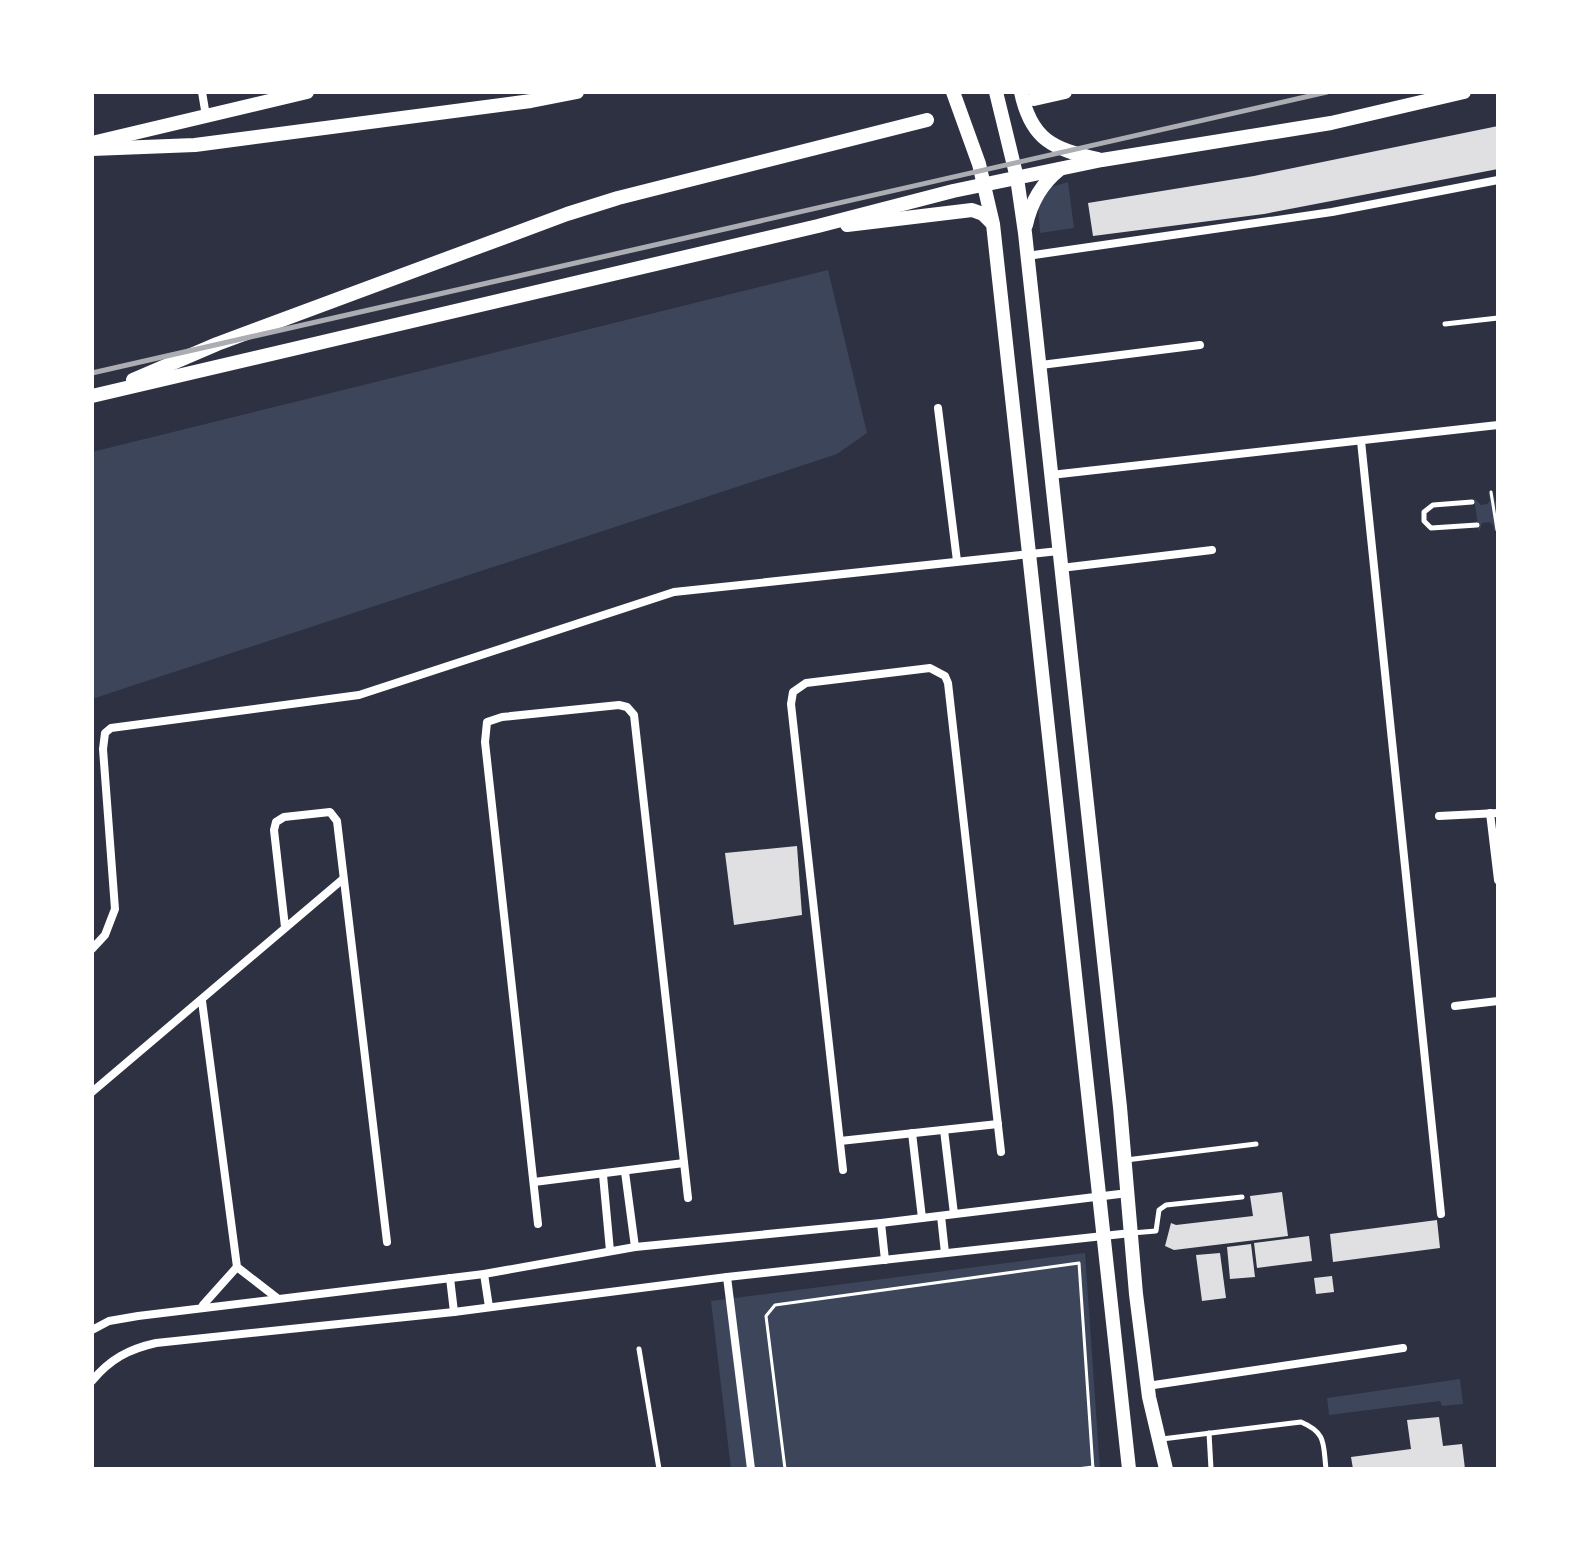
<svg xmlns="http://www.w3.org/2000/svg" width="1590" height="1561" font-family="Ubuntu,sans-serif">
<rect width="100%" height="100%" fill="#2d3142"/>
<!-- green -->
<g fill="#3c4559">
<polygon points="1068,182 1074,228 1040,233 1038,204 1048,188"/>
<polygon points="828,270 867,433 837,454 92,699 92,452"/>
<polygon points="1493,492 1495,501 1498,502 1498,530 1494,531 1493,525 1489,522 1482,523 1479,532 1474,498 1481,505 1487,504 1490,501 1488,493"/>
<polygon points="1085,1253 1100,1469 731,1469 711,1301"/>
<polygon points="1460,1379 1463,1404 1442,1406 1440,1401 1329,1415 1327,1398"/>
</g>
<!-- building -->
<g fill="#e0e0e3">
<polygon points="1498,126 1498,169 1264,214 1093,236 1088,203 1254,176"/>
<polygon points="797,846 802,915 734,925 725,853"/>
<polygon points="1282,1192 1288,1236 1174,1250 1165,1246 1171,1223 1176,1225 1253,1216 1250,1196"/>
<polygon points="1437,1220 1440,1248 1333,1262 1330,1234"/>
<polygon points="1309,1236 1312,1261 1257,1268 1254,1243"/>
<polygon points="1251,1244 1255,1277 1230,1279 1227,1247"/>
<polygon points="1220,1253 1226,1298 1202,1301 1196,1255"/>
<polygon points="1332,1276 1334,1292 1316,1294 1314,1278"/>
<polygon points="1439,1417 1443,1446 1462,1444 1465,1469 1353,1469 1351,1457 1411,1449 1407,1420"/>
</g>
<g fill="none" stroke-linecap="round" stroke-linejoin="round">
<!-- path -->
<g stroke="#fff" stroke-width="3">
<polyline points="1491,492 1497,530"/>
<polyline points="785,1469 766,1316 775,1305 1079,1263 1093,1469"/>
<polyline points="1077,1469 1093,1467"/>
</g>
<!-- service -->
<g stroke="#fff" stroke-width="5">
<polyline points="1445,324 1498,318"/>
<polyline points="1472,502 1433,505 1424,512 1424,521 1431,528 1477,525"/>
<polyline points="1126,1160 1256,1144"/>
<polyline points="1132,1233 1156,1231 1159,1210 1166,1205 1242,1197"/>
<polyline points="639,1349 659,1469"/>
<polyline points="1209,1433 1211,1469"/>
<path d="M1162 1439 1301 1422C1327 1433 1323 1444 1326 1469"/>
</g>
<!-- minor -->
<g stroke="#fff" stroke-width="8">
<polyline points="202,92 206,116"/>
<polyline points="1027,256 1332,212 1498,180"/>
<polyline points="1041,365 1200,345"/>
<polyline points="938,408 957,561"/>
<polyline points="1361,441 1441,1214"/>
<polyline points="1051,475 1498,425"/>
<polyline points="1061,568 1212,550"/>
<polyline points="1490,813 1498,880"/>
<polyline points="1439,816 1498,813"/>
<polyline points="285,927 274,830 276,822 284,817 330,812 337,821 387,1242"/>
<polyline points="92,949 105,935 115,909 103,749 105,733 111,728 359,695 674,592 1059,551"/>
<polyline points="202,1001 237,1267 277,1298"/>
<polyline points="1455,1006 1498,1001"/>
<polyline points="92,1092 343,879"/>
<polyline points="944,1130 954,1214"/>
<polyline points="912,1133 922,1218"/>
<polyline points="840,1141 998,1124"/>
<polyline points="843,1170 791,704 793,692 806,683 930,668 945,676 948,683 1001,1152"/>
<polyline points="625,1172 635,1247"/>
<polyline points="603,1175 610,1251"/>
<polyline points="534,1182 684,1163"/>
<polyline points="941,1216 945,1253"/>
<polyline points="881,1223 885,1260"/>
<polyline points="538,1224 485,742 487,722 502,717 619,705 627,707 634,715 688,1198"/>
<polyline points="484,1274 489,1307"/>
<polyline points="727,1277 751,1469"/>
<polyline points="450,1278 454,1312"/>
<polyline points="203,1305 237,1267"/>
<polyline points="92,1330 109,1321 138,1316 484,1274 635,1247 881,1223 1128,1193"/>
<path d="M92 1381C110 1359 129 1349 156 1343L454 1312 727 1277 1131 1233"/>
<polyline points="1147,1386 1403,1348"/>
</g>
<!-- secondary -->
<g stroke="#fff" stroke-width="14">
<polyline points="953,92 979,164 993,224 1129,1469"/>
<polyline points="996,92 1017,178 1025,233 1120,1107 1136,1294 1149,1397 1166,1469"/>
<path d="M1021 92C1031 140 1053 149 1098 159"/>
<polyline points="1034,99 1065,92"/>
<polyline points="92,143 307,92"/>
<polyline points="92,149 195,145 531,101 577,92"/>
<polyline points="847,225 972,210 983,214 992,223"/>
<path d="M1026 225C1031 202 1041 184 1060 169"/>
<polyline points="133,380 217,344 567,214 618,198 927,120"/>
<polyline points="92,396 818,226 953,191 1102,160 1331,123 1464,92"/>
</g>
<!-- rail -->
<polyline stroke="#abadb3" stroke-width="5" points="92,373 1327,92"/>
</g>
<!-- border -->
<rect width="1590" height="1561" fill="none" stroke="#ffffff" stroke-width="188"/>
</svg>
